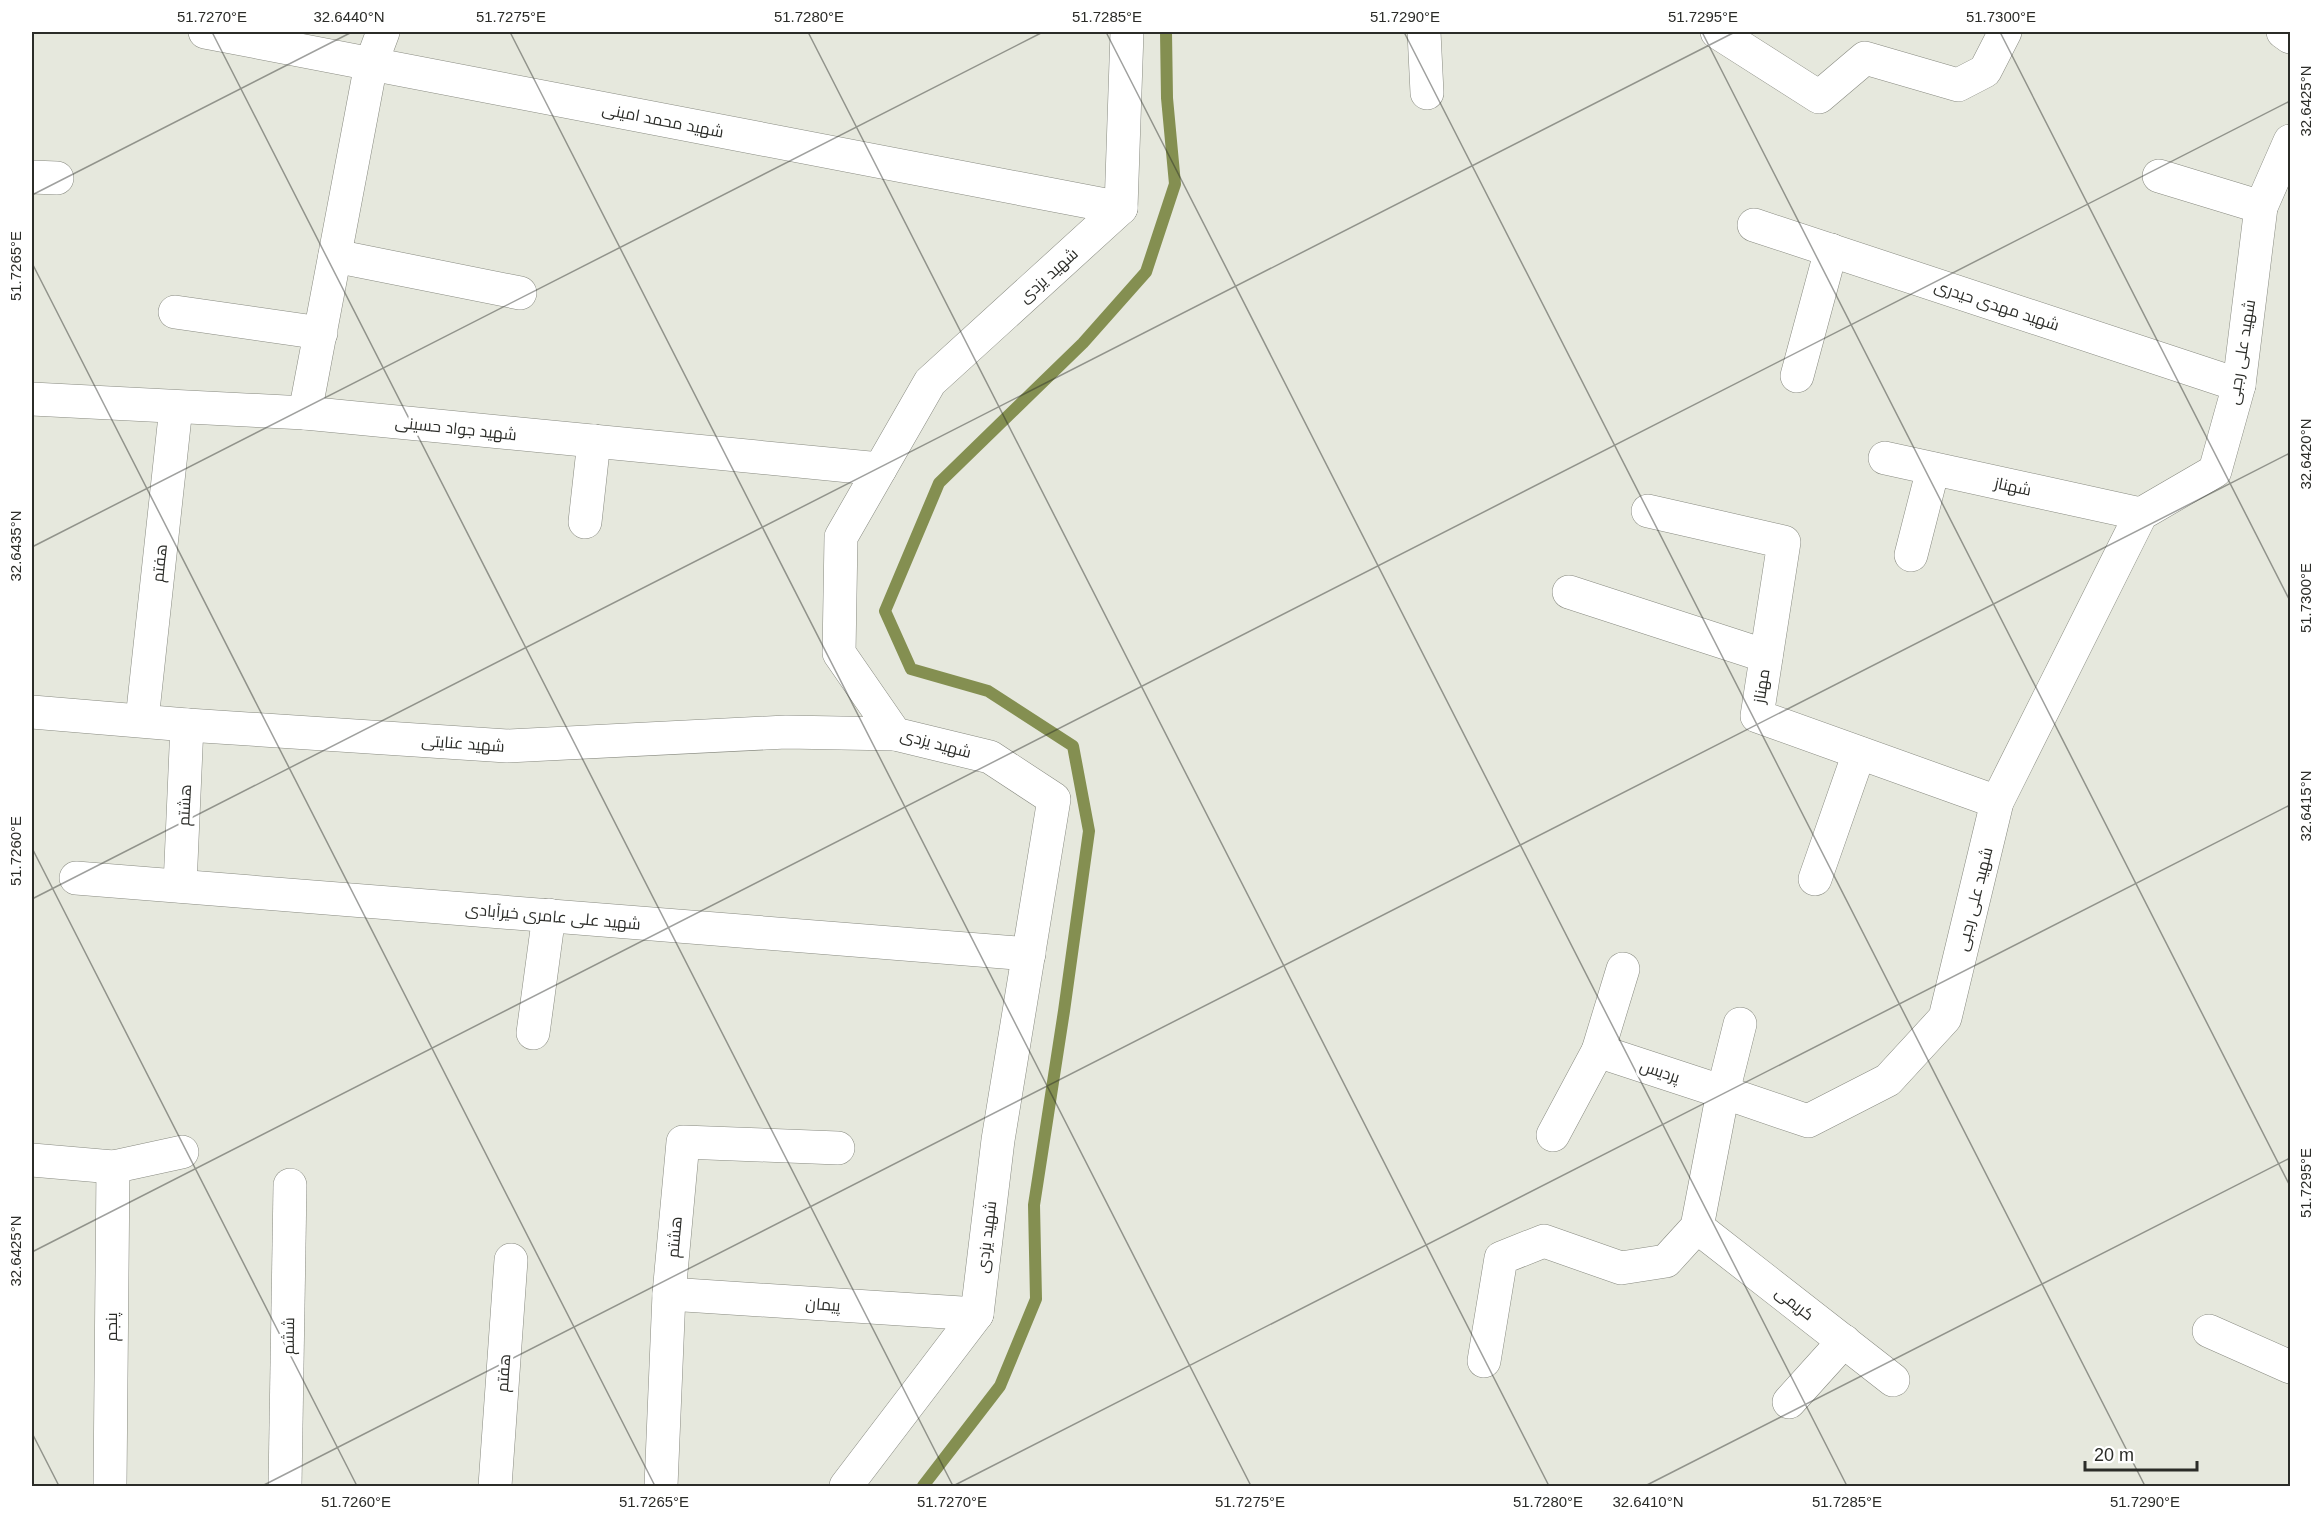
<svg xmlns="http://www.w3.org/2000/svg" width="2322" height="1518" font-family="Arial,Cairo,sans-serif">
<rect width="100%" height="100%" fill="#e6e8dd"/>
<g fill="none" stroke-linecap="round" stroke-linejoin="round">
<!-- stream -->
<polyline stroke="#848f51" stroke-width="12" points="923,1486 1000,1386 1036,1299 1034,1205 1064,1011 1089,831 1073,746 988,691 911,669 885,611 939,483 1083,343 1146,272 1175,184 1167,98 1166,32"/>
<defs>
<g id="minor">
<polyline points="205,32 1121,208"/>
<polyline points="1424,32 1427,93"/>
<polyline points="1717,32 1819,97 1865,58 1958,85 1985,71 2005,32"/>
<polyline points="2283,32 2290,37"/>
<polyline points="2159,176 2261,207"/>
<polyline points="32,177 57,178"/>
<polyline points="1754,225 2239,385"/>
<polyline points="335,256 520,293"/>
<polyline points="175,312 321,333"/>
<polyline points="1797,376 1831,250"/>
<polyline points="32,399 305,413 880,469"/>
<polyline points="305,413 371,64 383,32"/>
<polyline points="1885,458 2141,514"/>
<polyline points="1648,511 1784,542 1757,716 1997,802"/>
<polyline points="585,522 594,441"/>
<polyline points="1911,555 1933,469"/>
<polyline points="1569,592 1766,656"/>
<polyline points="32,712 187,725 507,746 786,732 895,734"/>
<polyline points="142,720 176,407"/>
<polyline points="76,878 1029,954"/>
<polyline points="1815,879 1859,753"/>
<polyline points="180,886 187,725"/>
<polyline points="533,1033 549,915"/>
<polyline points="1598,1051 1723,1092 1740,1024"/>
<polyline points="1553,1135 1598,1051 1623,969"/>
<polyline points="32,1160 113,1167 182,1152"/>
<polyline points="1697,1227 1893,1380"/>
<polyline points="669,1294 977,1314"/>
<polyline points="2209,1331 2290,1367"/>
<polyline points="1484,1361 1501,1258 1544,1241 1621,1268 1666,1261 1697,1227 1723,1092 1808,1121 1888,1080 1945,1018 1997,802 2141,514 2215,471 2239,385 2261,207 2290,141"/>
<polyline points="1789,1402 1844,1341"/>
<polyline points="110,1486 113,1167"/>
<polyline points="285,1486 290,1185"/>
<polyline points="495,1486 511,1260"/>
<polyline points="661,1486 669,1294 683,1142 838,1148"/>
<polyline points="846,1486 977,1314 998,1140 1054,799 990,757 895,734 839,653 841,537 930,382 1121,208 1127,32"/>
</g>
</defs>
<!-- minor casing -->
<use href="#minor" stroke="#888a80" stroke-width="34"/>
<!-- minor -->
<use href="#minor" stroke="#fff" stroke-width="33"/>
</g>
<!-- ticks -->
<path fill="none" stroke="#2b2c28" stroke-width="1.5" stroke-opacity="0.45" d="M212 32 953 1486M510 32 1251 1486M808 32 1549 1486M1106 32 1847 1486M1404 32 2145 1486M1702 32 2290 1186M2000 32 2290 601M32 195 352 32M32 263 655 1486M32 547 1043 32M32 848 357 1486M32 899 1735 32M32 1252 2290 101M32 1433 59 1486M262 1486 2290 453M953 1486 2290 805M1645 1486 2290 1158"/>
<g text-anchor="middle" stroke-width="6" stroke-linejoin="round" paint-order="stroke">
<!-- street labels -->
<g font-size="16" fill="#2b2c28" stroke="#fff">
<text transform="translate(663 120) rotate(11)" y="6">شهید محمد امینی</text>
<text transform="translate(1048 275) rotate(-42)" y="6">شهید یزدی</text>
<text transform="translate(1997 305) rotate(18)" y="6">شهید مهدی حیدری</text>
<text transform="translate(2241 352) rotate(-81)" y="6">شهید علی رجبی</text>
<text transform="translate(456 428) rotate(6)" y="6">شهید جواد حسینی</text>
<text transform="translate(2013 486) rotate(12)" y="6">شهناز</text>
<text transform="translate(159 563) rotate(-84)" y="6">هفتم</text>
<text transform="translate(1761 686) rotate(-81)" y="6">مهناز</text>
<text transform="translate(463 743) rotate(4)" y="6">شهید عنایتی</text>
<text transform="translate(936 743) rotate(15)" y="6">شهید یزدی</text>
<text transform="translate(184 805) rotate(-87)" y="6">هشتم</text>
<text transform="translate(1974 899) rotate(-76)" y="6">شهید علی رجبی</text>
<text transform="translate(553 916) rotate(5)" y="6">شهید علی عامری خیرآبادی</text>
<text transform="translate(1660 1071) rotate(18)" y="6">پردیس</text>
<text transform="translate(674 1237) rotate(-85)" y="6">هشتم</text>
<text transform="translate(986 1237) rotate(-83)" y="6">شهید یزدی</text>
<text transform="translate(1795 1303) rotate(38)" y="6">کریمی</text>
<text transform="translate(823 1304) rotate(4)" y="6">پیمان</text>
<text transform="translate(111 1327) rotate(-90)" y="6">پنجم</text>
<text transform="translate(288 1336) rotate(-89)" y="6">ششم</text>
<text transform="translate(503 1373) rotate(-86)" y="6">هفتم</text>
</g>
</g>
<!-- border -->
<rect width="2322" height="1518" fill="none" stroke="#ffffff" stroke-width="66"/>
<!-- scale -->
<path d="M2085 1461v9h112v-9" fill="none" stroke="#2b2c28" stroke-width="3"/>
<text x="2094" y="1461" font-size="18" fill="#2b2c28" stroke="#ffffff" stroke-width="4.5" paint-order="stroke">20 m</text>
<rect x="33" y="33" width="2256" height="1452" fill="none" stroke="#2b2c28" stroke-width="2"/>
<g font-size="15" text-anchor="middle" fill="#2b2c28">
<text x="212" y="22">51.7270°E</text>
<text x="349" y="22">32.6440°N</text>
<text x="511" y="22">51.7275°E</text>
<text x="809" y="22">51.7280°E</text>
<text x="1107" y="22">51.7285°E</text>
<text x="1405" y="22">51.7290°E</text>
<text x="1703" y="22">51.7295°E</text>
<text x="2001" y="22">51.7300°E</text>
<text transform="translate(2306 101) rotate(-90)" y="5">32.6425°N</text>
<text transform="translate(16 266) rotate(-90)" y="5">51.7265°E</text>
<text transform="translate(2306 454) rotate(-90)" y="5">32.6420°N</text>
<text transform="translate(16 546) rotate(-90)" y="5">32.6435°N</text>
<text transform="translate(2306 598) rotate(-90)" y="5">51.7300°E</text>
<text transform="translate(2306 806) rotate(-90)" y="5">32.6415°N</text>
<text transform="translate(16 851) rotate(-90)" y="5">51.7260°E</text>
<text transform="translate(2306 1183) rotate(-90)" y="5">51.7295°E</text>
<text transform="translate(16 1251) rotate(-90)" y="5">32.6425°N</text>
<text x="356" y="1507">51.7260°E</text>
<text x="654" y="1507">51.7265°E</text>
<text x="952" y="1507">51.7270°E</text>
<text x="1250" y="1507">51.7275°E</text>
<text x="1548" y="1507">51.7280°E</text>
<text x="1648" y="1507">32.6410°N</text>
<text x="1847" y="1507">51.7285°E</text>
<text x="2145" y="1507">51.7290°E</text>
</g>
</svg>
